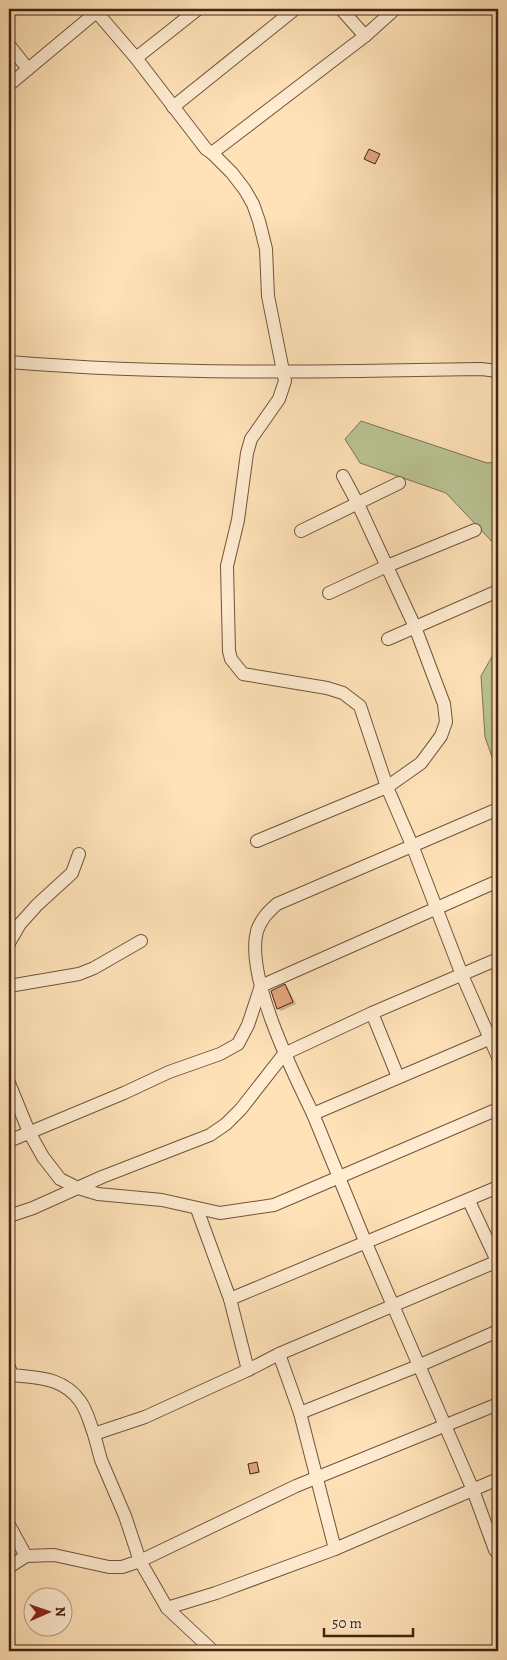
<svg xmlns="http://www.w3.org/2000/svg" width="507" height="1660" font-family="Alegreya,serif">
<rect width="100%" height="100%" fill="#ffe2b8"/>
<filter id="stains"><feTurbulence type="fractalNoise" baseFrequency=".004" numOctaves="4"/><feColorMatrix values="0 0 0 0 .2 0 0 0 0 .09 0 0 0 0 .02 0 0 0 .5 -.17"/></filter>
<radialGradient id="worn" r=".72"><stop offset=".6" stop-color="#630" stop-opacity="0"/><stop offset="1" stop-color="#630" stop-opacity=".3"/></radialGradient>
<!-- green -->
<g fill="#bac494" stroke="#7e7453">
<polygon points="361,421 487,463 498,462 498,548 446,493 360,463 345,439"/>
<polygon points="498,646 498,774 485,737 481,676"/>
</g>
<!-- shadow -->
<g fill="#0003">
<polygon points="285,986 288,988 296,1004 281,1011 278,1009"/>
<polygon points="257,1464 260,1473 253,1474 251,1474"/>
</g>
<!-- building -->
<g fill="#e5a680" stroke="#422412">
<polygon points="369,149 380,154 375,164 364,159"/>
<polygon points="285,984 293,1002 277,1009 271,991"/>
<polygon points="257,1462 259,1472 250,1474 248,1464"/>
</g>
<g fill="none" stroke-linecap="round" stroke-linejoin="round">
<defs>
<g id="minor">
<polyline points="94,9 136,58 206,149 212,153 365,36 395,9"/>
<polyline points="341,9 365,36"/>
<polyline points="9,45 28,69"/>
<polyline points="136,58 198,9"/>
<polyline points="9,85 100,9"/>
<polyline points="173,107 295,9"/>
<polyline points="212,153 232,173 245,190 253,204 259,221 266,249 268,296 285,381 279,399 251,439 247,453 238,520 227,566 229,651 231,659 243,674 327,688 343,693 360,706 387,787 412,845 462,975 498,1057"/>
<path d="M9 362C166 375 323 372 481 369L498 371"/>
<polyline points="301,531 399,483"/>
<polyline points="329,593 387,566 475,530"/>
<polyline points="388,639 498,591"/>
<polyline points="257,841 387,787 421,763 441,736 446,722 444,704 415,627 358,504 343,476"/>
<polyline points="9,943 20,924 37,905 72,873 79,854"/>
<polyline points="9,986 79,974 94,968 141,941"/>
<polyline points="372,1013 398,1077"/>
<polyline points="498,1035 313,1114 365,1241 473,1490 495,1550 498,1553"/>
<polyline points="9,1083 29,1132 43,1157 60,1179 78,1188 98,1194 162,1200 220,1213 274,1205 498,1109"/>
<path d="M313 1114C293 1073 245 976 257 931 261 919 268 912 277 904L498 809"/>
<polyline points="9,1141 124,1093 169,1072 220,1054 238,1044 248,1025 261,986 498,881"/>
<polyline points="469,1201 498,1263"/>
<polyline points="197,1209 230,1299 248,1370"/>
<polyline points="9,1216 33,1208 102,1177 210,1135 226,1124 241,1109 284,1054 372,1013 498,959"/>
<polyline points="230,1299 498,1187"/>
<polyline points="279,1354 300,1413 335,1549"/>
<path d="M9 1367 12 1375C38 1378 63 1377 80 1401 87 1410 90 1424 94 1434L145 1417 248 1370 279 1354 498 1261"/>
<polyline points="300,1413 418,1366 498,1331"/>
<polyline points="94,1434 101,1460 125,1516 140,1561 167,1608 213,1651"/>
<polyline points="9,1525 26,1556"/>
<polyline points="9,1567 26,1556 54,1555 109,1567 122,1567 140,1561 296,1486 498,1404"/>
<polyline points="167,1608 216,1593 335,1549 498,1479"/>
</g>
</defs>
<!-- minor casing -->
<use href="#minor" stroke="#71543c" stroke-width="14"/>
<!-- minor -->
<use href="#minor" stroke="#ffecd1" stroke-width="12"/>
</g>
<!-- margin -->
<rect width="507" height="1660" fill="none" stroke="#ffe2b8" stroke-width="30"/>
<rect x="10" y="10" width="487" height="1640" fill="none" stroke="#422412" stroke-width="2.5"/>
<rect x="15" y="15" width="477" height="1630" fill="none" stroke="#422412"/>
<!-- north arrow -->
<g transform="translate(48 1612) rotate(88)"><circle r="24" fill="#ffecd1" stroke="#b39c85"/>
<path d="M0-4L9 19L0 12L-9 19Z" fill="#8f2418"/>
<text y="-8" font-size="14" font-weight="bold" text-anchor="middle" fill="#422412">N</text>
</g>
<!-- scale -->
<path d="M324 1628v8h89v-8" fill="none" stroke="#422412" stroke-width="2.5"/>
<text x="332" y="1628" font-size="15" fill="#422412" stroke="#ffecd1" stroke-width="4" paint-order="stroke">50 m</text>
<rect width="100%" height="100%" filter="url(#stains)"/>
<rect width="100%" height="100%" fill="url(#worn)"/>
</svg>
